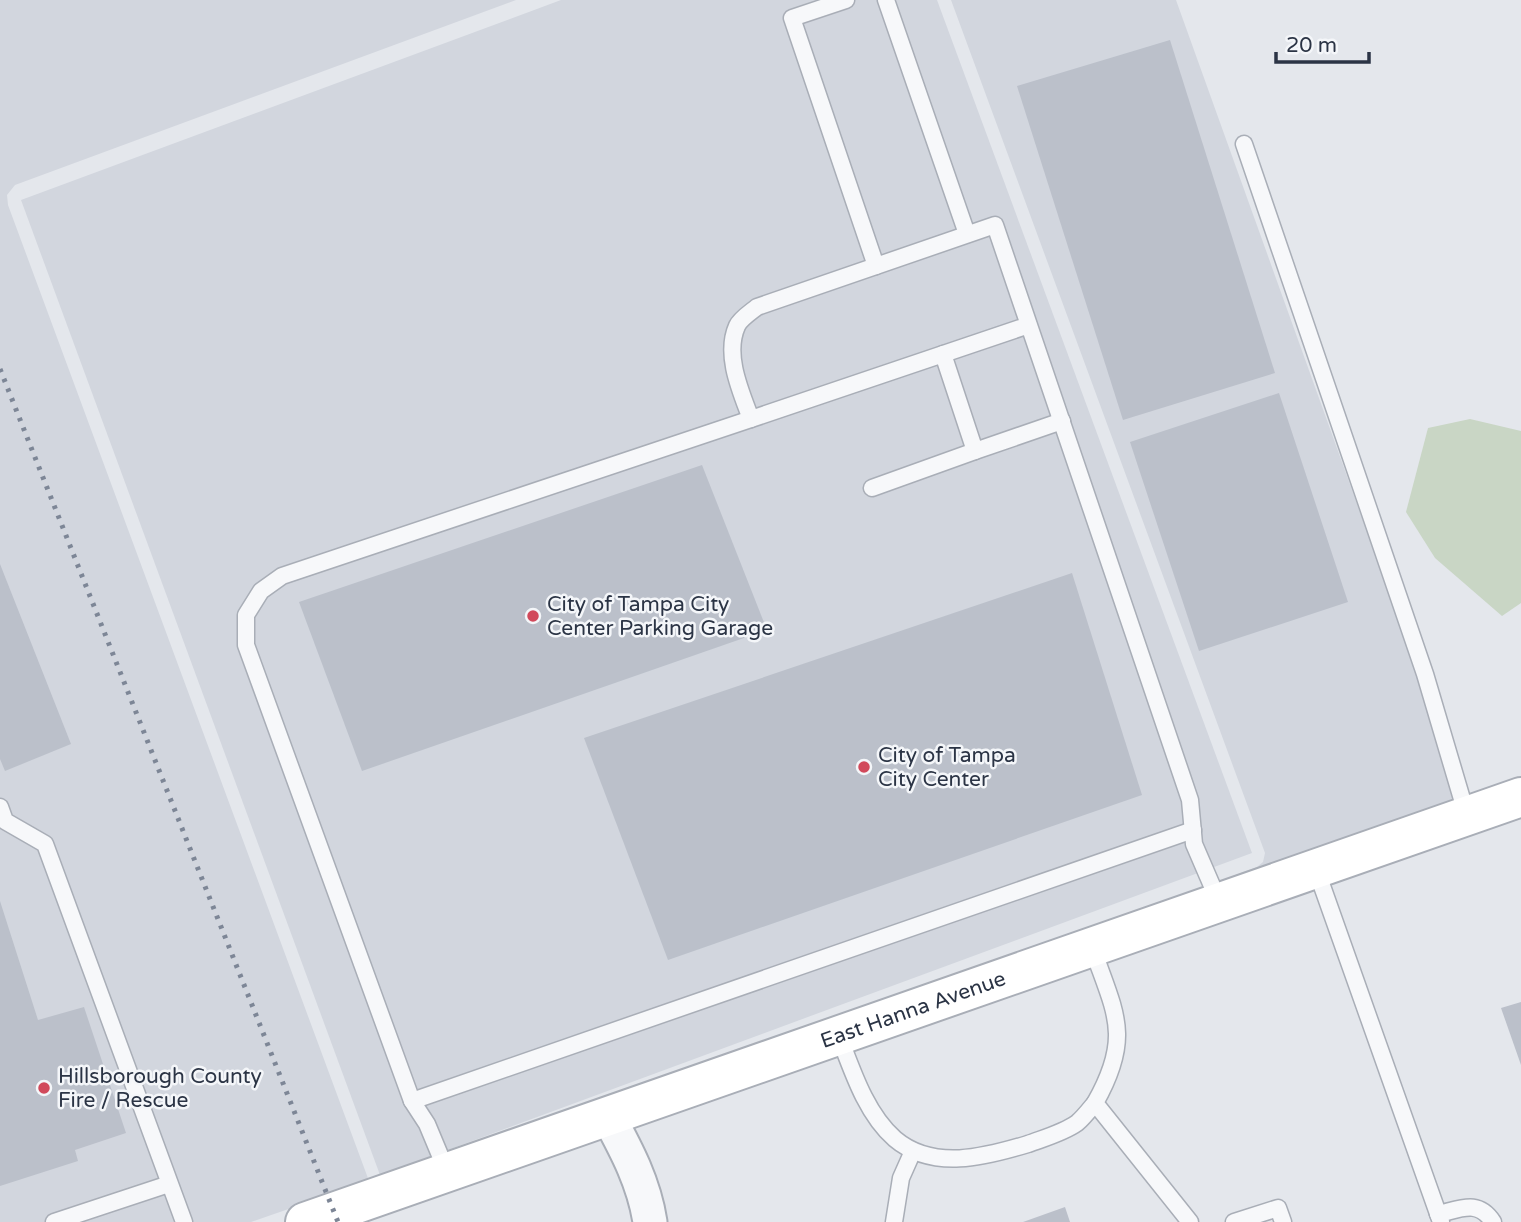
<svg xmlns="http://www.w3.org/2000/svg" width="1521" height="1222" font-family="'Varela Round',sans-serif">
<rect width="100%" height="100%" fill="#e4e7ec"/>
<!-- built -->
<g fill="#d2d6de">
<polygon points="0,0 516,0 15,185 7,195 8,205 369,1181 251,1222 0,1222"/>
<polygon points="561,0 937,0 1252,853 380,1175 21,200"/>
<polygon points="951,0 1176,0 1463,799 1101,925 1257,867 1263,862 1265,853"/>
</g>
<!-- green -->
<polygon fill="#c9d6c5" points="1470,419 1521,431 1521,603 1502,616 1435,558 1406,512 1428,428"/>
<!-- building -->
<g fill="#bbc0ca">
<polygon points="1170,40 1275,373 1123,420 1017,86"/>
<polygon points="1279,393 1348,602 1199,651 1130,442"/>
<polygon points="702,465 767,630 362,771 299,602"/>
<polygon points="0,564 71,744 5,771 0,759"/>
<polygon points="1072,573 1142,795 668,960 584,738"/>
<polygon points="0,901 38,1020 84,1007 126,1133 75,1150 78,1161 0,1186"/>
<polygon points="1521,1002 1521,1065 1501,1008"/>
<polygon points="1065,1207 1070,1222 1023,1222"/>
</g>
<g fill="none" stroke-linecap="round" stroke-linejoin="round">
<defs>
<g id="lane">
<polyline points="846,0 792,18 876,266"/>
<polyline points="886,0 967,234"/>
<polyline points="1244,144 1425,674 1467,816"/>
<path d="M1029 325 751 419C741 392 724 355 737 326 740 319 751 312 757 307L995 225C1060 417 1125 608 1190 800L1194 844 1219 902"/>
<polyline points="943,354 975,451 1062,421"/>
<polyline points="872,488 975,451"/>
<polyline points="0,807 5,821 45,844 184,1222"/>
<polyline points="1316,869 1441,1222"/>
<path d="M1092 947C1115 1013 1133 1036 1095 1103L1190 1222"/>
<path d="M839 1036C852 1070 866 1114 895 1139 933 1171 985 1157 1028 1144 1044 1138 1063 1133 1077 1123 1084 1117 1090 1109 1095 1103"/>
<polyline points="412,1101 1193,830"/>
<polyline points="447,1172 427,1124 412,1101 246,645 246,615 261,591 282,576 751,419"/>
<path d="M1438 1214C1461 1209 1478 1199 1493 1222"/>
<polyline points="54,1222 169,1184"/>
<polyline points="894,1222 901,1178 913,1151"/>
<polyline points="1234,1222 1278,1208 1283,1222"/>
</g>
<path id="street" d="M608 1116C627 1151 644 1183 650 1222"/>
<g id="secondary">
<path id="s1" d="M305 1222 1521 797"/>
</g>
</defs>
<!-- lane casing -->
<use href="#lane" stroke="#a9aeb7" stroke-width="19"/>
<!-- street casing -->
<use href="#street" stroke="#a9aeb7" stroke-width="37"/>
<!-- secondary casing -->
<use href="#secondary" stroke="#a9aeb7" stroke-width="42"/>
<!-- lane -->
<use href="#lane" stroke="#f7f8fa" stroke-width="16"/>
<!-- street -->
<use href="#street" stroke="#f7f8fa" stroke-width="33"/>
<!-- secondary -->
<use href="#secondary" stroke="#fff" stroke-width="38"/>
<!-- rail -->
<polyline stroke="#7d8696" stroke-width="5" stroke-dasharray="3.5 7" stroke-linecap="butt" points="0,369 338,1222"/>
</g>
<!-- markers -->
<g fill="#d1495b" stroke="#f4f6f9" stroke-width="2.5">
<circle cx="533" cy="616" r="7"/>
<circle cx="864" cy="767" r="7"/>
<circle cx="44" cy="1088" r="7"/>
</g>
<g text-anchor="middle" stroke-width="5" stroke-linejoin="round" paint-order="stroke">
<!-- poi labels -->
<g font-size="21" fill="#2b3445" stroke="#f4f6f9" text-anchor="start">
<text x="547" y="611">City of Tampa City<tspan x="547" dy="24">Center Parking Garage</tspan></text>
<text x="878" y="762">City of Tampa<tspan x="878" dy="24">City Center</tspan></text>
<text x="58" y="1083">Hillsborough County<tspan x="58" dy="24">Fire / Rescue</tspan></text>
</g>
<!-- street labels -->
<g font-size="21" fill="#2b3445" stroke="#f4f6f9">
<text dy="7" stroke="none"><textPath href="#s1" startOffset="644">East Hanna Avenue</textPath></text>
</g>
</g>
<!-- scale -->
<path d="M1276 52v10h93v-10" fill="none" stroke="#2b3445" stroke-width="3.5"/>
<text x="1286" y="52" font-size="21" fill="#2b3445" stroke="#f4f6f9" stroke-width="5" paint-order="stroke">20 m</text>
</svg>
